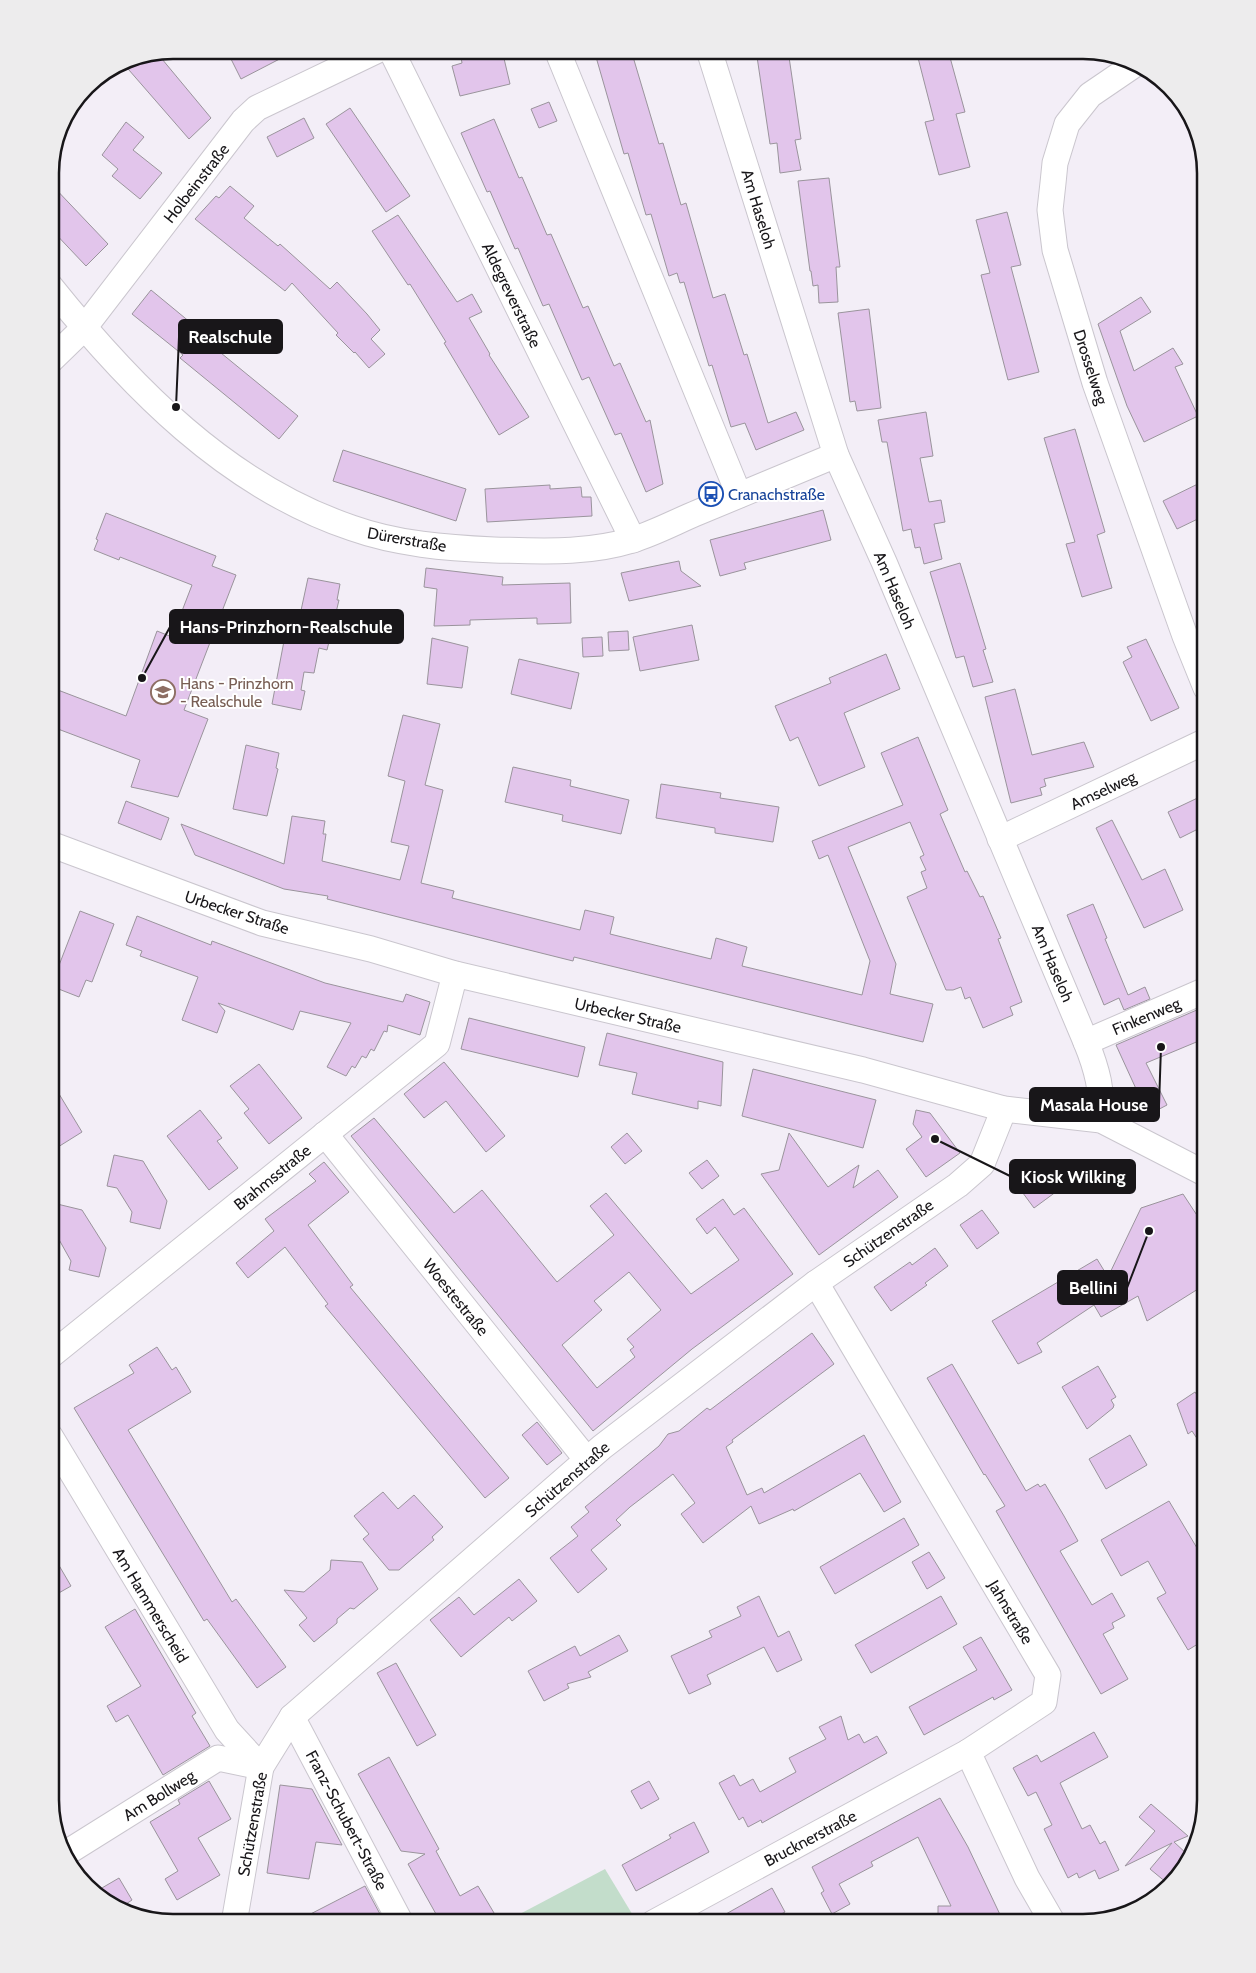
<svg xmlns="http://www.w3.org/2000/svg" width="1256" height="1973" font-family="Cabin,sans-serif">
<rect width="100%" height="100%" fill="#f3eef7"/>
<!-- green -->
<polygon fill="#c3ddcb" points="605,1869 637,1922 503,1923"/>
<!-- building -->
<g fill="#e2c5eb" stroke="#9a949c" fill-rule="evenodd">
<polygon points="249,50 297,50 241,79 231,59"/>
<polygon points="491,50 502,50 510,84 460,96 452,66 462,63 461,57"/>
<polygon points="594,50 631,50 659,144 663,143 681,205 686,203 713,298 725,294 744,355 747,354 768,423 796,412 804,430 756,450 745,423 731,427 712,365 709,366 684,282 680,283 677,273 669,276 651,214 646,215 628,153 624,154"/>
<polygon points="756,50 788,50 801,139 795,140 801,170 780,173 777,143 770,144"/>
<polygon points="916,50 948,50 965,112 956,114 970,167 939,175 925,122 934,120"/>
<polygon points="157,53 211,118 189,139 122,62 126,59"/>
<polygon points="549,102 557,121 539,128 531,109"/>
<polygon points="350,108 410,196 386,212 326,124"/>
<polygon points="304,118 314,138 277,157 267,137"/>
<polygon points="494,119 519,178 522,177 547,235 551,234 583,308 588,306 614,366 620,363 646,422 650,420 663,484 646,492 621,433 615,435 589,377 582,380 549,304 543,306 518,248 515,249 490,191 487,192 461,133"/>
<polygon points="126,122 144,137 133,150 162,173 140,199 112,176 118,169 102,155"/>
<polygon points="829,178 840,267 836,267 838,302 819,303 818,285 813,286 811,271 810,271 798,181"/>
<polygon points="50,183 108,244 86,266 50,228"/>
<polygon points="230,186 254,206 244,218 278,246 280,244 330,289 337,282 367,314 380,330 371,339 385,354 369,368 355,352 354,353 336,335 338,333 292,283 285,291 195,219 216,196 219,198"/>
<polygon points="1007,212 1021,265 1011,267 1039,372 1008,380 981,275 990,273 976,220"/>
<polygon points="398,215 457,302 472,294 482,312 469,318 490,354 489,355 529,417 499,435 444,343 446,342 410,284 408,285 372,231"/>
<polygon points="151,290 202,332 199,335 298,416 279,439 180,358 183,355 132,314"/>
<polygon points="1141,297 1151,312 1120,331 1134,371 1173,348 1183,364 1175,367 1198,416 1144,442 1127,406 1098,324"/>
<polygon points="869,309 881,408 857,411 855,401 850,402 838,313"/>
<polygon points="926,412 933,456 920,458 929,502 941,500 945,522 934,524 942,559 924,564 920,547 915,548 911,529 903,531 887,442 882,442 878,420"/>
<polygon points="1075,429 1105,532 1097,535 1112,588 1082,597 1066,544 1075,542 1044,438"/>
<polygon points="343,450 466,489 456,521 333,481"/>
<polygon points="1206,480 1206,515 1177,529 1163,501"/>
<polygon points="550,485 550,489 581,487 582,497 591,497 592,516 487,522 485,489"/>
<polygon points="823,510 831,540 744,563 746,569 720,576 710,540"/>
<polygon points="106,513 216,556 212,566 236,575 184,710 208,719 178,797 131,787 140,760 50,726 50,687 126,716 157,631 172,637 192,585 120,557 119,560 94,550 98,540 96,539"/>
<polygon points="679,561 681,571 701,586 629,601 621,573"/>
<polygon points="960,563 986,649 983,650 993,682 973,687 964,656 956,658 930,572"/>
<polygon points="426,568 503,577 502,585 570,583 571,623 537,624 537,618 470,620 470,625 434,626 437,589 424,587"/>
<polygon points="308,578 340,584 337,600 339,600 327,650 319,648 314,673 304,672 301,690 305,691 301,710 272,704 284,641 294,643"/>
<polygon points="692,625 699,660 640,671 633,637"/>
<polygon points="628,631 629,650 609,651 608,632"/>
<polygon points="602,637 603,656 583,657 582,638"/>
<polygon points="432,638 468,647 462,688 427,684"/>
<polygon points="1146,639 1179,708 1151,721 1123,662 1132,657 1127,647"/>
<polygon points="886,654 900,689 844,713 865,767 819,786 798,737 790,741 775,706 831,683 829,678"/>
<polygon points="519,659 579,673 571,709 511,694"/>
<polygon points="1015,689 1032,755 1084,742 1094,767 1044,779 1046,786 1040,788 1042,795 1011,803 985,697"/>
<polygon points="403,715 440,724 425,785 443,790 421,883 454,891 452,898 580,930 585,910 614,917 610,934 711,959 716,938 747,947 742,966 862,995 870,961 828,855 819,859 812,841 903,805 881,753 918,737 948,810 940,814 965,872 967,871 980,897 983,896 1001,938 998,939 1022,1002 1010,1007 1013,1015 983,1028 970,997 965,999 961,987 953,990 946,990 907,897 927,888 921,872 926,870 920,857 924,855 910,822 848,847 896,964 890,994 933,1004 923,1042 574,957 573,961 525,949 327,899 328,896 284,889 195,855 181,824 284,864 292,816 325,821 323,834 326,834 322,861 400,880 409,846 391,842 405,781 388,776"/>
<polygon points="246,745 279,753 276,768 278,769 267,816 233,809"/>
<polygon points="513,767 571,780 570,786 629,800 621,834 562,821 563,815 505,802"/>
<polygon points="661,784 721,793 720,798 779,807 773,842 715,833 715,828 656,818"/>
<polygon points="1206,794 1206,825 1180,838 1168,812"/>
<polygon points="126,801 169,818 161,840 118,823"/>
<polygon points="1112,820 1142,880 1165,869 1183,910 1144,928 1096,828"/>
<polygon points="1093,904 1107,938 1105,939 1128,995 1145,987 1150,999 1124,1010 1119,998 1104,1005 1067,915"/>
<polygon points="80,911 114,924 92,982 86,980 79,997 51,986"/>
<polygon points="137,916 211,945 212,941 325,983 403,1002 406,994 430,1002 420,1035 388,1025 387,1032 384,1031 374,1051 371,1049 366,1058 362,1056 355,1068 352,1066 346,1076 327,1067 351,1023 300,1011 293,1030 218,1003 225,1011 217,1033 182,1020 198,977 140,956 142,951 126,945"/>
<polygon points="1206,1006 1206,1038 1146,1063 1167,1105 1148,1115 1116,1045"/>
<polygon points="469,1018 585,1047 578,1077 461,1049"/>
<polygon points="607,1033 723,1062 721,1106 698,1101 698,1109 632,1094 637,1073 599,1065"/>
<polygon points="444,1062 505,1136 486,1152 446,1101 424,1118 404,1094"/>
<polygon points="259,1064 302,1118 269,1144 244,1113 249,1109 230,1086"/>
<polygon points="753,1069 876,1100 863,1148 742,1116"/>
<polygon points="50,1079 82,1132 50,1152"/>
<polygon points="200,1110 222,1138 217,1141 238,1168 209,1190 167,1136"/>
<polygon points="916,1110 930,1113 960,1153 926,1177 906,1149 922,1137 913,1124"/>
<path d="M374 1118 454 1213 482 1190 557 1282 614 1235 590 1206 606 1193 691 1294 739 1260 715 1227 707 1234 696 1219 723 1199 734 1215 744 1208 793 1274 692 1349 593 1431 351 1136ZM629 1272 661 1310 627 1339 634 1347 630 1350 635 1357 597 1388 562 1345 602 1310 594 1301Z"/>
<polygon points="627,1133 642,1151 625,1164 611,1147"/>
<polygon points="789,1133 828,1187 859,1165 853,1188 878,1170 898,1197 819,1255 761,1174 779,1170"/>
<polygon points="114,1155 143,1161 167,1201 160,1229 130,1222 132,1212 117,1188 107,1186"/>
<polygon points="707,1160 719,1176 702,1189 689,1173"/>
<polygon points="1052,1160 1068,1183 1034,1208 1017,1185"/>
<polygon points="324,1162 349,1192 308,1225 353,1285 350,1287 509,1478 485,1498 325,1306 328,1304 285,1247 248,1278 236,1263 274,1231 265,1219 316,1181 309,1174"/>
<polygon points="1183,1194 1206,1229 1206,1284 1147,1321 1138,1296 1101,1317 1094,1305 1037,1343 1042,1352 1018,1364 992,1321 1097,1259 1108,1277 1141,1208"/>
<polygon points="53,1203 82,1210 106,1248 99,1277 69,1270 71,1261 57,1236 50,1235 50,1217"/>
<polygon points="982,1210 999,1233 977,1249 960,1225"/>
<polygon points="935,1248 948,1266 925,1283 927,1285 891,1311 874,1287 910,1262 912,1265"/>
<polygon points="812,1333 834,1364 732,1440 733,1442 726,1447 747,1495 762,1488 764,1493 864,1435 901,1502 884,1512 860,1473 794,1511 793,1509 759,1524 751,1506 703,1543 681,1514 695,1503 673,1474 630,1507 616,1520 621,1525 591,1550 607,1569 578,1593 550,1558 578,1536 571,1527 589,1512 585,1507 659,1446 668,1434 679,1431 707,1408 710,1410"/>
<polygon points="157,1347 172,1370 176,1367 191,1392 128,1430 232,1602 236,1599 286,1667 257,1688 207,1619 204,1621 74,1408 134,1373 129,1365"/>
<polygon points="952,1364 1026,1491 1038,1484 1040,1487 1045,1484 1064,1516 1078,1541 1060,1551 1092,1605 1112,1593 1125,1616 1112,1623 1114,1628 1103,1634 1128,1679 1101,1694 996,1511 1005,1506 985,1474 984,1475 927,1378"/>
<polygon points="1098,1366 1116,1397 1111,1400 1114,1405 1113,1408 1087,1429 1062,1387"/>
<polygon points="1195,1392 1206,1409 1206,1452 1192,1431 1188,1434 1177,1404"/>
<polygon points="537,1422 562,1453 547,1465 522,1435"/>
<polygon points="1130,1435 1147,1465 1106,1489 1089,1459"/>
<polygon points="383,1492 398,1509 414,1495 443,1527 432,1537 434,1540 399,1570 389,1570 363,1539 369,1534 354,1516"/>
<polygon points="1169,1501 1197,1548 1206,1542 1206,1639 1188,1650 1157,1598 1166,1593 1148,1561 1121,1576 1101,1540"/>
<polygon points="904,1518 919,1545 835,1594 820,1567"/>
<polygon points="50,1550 71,1586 50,1598"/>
<polygon points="929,1552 945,1578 927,1589 912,1562"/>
<polygon points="331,1560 362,1562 378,1589 354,1609 350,1608 337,1619 337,1623 314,1642 299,1625 307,1618 284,1590 304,1592 330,1570"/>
<polygon points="519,1579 537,1601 512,1621 509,1617 461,1657 430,1620 459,1597 474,1615"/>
<polygon points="759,1596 778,1637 789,1631 802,1660 777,1672 764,1647 707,1675 711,1684 689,1694 671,1656 712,1637 709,1631 741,1616 737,1607"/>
<polygon points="941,1596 957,1624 871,1673 855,1645"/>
<polygon points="135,1609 196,1713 192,1716 210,1746 163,1775 128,1715 116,1722 107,1706 141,1686 105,1627"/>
<polygon points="619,1635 628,1651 588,1672 591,1677 567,1684 569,1688 544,1701 528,1671 575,1646 580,1656"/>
<polygon points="981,1637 1012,1690 994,1700 993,1697 924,1735 909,1707 977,1670 963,1647"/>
<polygon points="396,1663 436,1735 417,1746 377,1673"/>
<polygon points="841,1716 848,1740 859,1734 864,1743 877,1736 887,1753 762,1823 761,1820 748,1827 743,1817 739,1820 719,1783 734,1775 740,1786 753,1779 760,1792 796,1772 789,1758 826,1739 819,1727"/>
<polygon points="1094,1732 1108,1757 1060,1783 1082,1829 1090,1825 1100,1844 1105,1841 1119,1870 1099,1879 1095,1870 1079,1878 1077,1873 1068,1878 1044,1829 1052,1825 1036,1792 1028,1796 1013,1768 1037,1755 1041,1762"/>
<polygon points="389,1757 439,1849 436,1851 460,1896 478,1886 500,1923 441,1923 408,1864 425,1854 401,1851 358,1774"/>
<polygon points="209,1781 231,1819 198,1838 220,1875 177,1900 165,1879 178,1871 150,1822 180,1804 178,1800"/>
<polygon points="649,1781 659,1799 641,1809 631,1791"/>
<polygon points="280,1785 312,1789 342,1845 316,1842 309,1879 267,1873"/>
<polygon points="940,1798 968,1847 1004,1923 938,1923 938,1906 951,1906 918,1837 871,1862 873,1866 839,1884 850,1904 832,1914 821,1893 824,1891 812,1867"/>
<polygon points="1151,1804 1188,1836 1174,1842 1187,1854 1183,1858 1189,1863 1167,1883 1150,1869 1172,1843 1125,1866 1155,1831 1139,1817"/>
<polygon points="694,1822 709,1852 636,1891 622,1865 671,1838 669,1835"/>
<polygon points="119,1878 132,1900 120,1908 105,1902 95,1892"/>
<polygon points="365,1886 380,1914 363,1923 293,1923"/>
<polygon points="772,1888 785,1912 764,1923 710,1923"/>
</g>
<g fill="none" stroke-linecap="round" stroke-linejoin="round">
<defs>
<g id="minor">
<polyline points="391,50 633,540"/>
<polyline points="557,50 739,495"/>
<path d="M709 50 836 455 884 562 1086 1042C1097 1069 1103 1092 1101 1120"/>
<polyline points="1134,65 1090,95 1067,124 1055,163 1053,183 1050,210 1055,250 1095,383 1185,636 1206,688"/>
<path d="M50 286C131 387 227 486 352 528 397 544 446 548 494 550 541 551 587 554 632 540 655 533 677 521 699 512 745 493 790 474 836 455"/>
<polyline points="50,361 84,328 243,121 257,108 378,50"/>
<polyline points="1000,839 1206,741"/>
<polyline points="50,844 262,923 371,949 455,974 863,1070 1004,1109 1101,1120 1206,1174"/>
<polyline points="1086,1042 1206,990"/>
<polyline points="325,1134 587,1460"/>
<polyline points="816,1283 1048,1675 1044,1702 968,1752 1027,1878 1053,1923"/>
<polyline points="50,1356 437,1044 455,974"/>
<polyline points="50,1436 227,1730 261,1767"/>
<polyline points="292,1717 401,1923"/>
<polyline points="63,1855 218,1758 261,1767"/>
<polyline points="234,1923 261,1767 292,1717 602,1447 816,1283 958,1185 982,1164 1004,1109"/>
<polyline points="653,1923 968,1752"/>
</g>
</defs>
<!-- minor casing -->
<use href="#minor" stroke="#cac6ce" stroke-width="27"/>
<!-- minor -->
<use href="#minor" stroke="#fff" stroke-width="25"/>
</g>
<!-- icons -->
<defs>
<symbol id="bus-ring" viewBox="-11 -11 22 22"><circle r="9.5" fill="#fff" stroke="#1a4fb4" stroke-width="1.5"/><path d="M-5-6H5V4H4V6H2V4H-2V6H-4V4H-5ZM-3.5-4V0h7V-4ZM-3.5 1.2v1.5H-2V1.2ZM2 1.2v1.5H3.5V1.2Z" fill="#1a4fb4"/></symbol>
<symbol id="school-ring" viewBox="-11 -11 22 22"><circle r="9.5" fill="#fff" stroke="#8d6e63" stroke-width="1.5"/><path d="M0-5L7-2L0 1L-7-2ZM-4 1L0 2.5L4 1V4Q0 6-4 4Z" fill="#8d6e63"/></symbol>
</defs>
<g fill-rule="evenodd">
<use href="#bus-ring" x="697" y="480" width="28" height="28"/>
<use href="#school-ring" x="149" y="678" width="28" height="28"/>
</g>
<g text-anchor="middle" stroke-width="4" stroke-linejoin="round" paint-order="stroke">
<!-- street labels -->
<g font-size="16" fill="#181619" stroke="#fff">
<text transform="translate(196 183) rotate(-52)" y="6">Holbeinstraße</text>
<text transform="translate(759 209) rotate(73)" y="6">Am Haseloh</text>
<text transform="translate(512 295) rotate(64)" y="6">Aldegreverstraße</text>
<text transform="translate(1091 367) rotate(72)" y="6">Drosselweg</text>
<text transform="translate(407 539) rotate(10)" y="6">Dürerstraße</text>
<text transform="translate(895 590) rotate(67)" y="6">Am Haseloh</text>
<text transform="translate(1103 790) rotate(-25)" y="6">Amselweg</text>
<text transform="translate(237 912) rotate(18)" y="6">Urbecker Straße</text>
<text transform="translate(1053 963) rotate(67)" y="6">Am Haseloh</text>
<text transform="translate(628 1015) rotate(13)" y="6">Urbecker Straße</text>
<text transform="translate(1146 1016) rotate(-23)" y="6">Finkenweg</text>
<text transform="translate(272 1177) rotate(-39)" y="6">Brahmsstraße</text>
<text transform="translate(888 1233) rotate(-35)" y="6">Schützenstraße</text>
<text transform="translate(456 1297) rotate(51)" y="6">Woestestraße</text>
<text transform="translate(567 1479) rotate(-41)" y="6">Schützenstraße</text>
<text transform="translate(151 1605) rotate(59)" y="6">Am Hammerscheid</text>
<text transform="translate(1011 1612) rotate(59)" y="6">Jahnstraße</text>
<text transform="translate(159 1795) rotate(-32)" y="6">Am Bollweg</text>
<text transform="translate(347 1820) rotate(62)" y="6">Franz-Schubert-Straße</text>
<text transform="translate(252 1824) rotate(-80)" y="6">Schützenstraße</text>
<text transform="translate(810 1838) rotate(-28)" y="6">Brucknerstraße</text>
</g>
<!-- transit labels -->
<g font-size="16" fill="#164399" stroke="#fff" text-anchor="start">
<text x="728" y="500">Cranachstraße</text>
</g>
<!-- education labels -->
<g font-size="16" fill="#785e54" stroke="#fff" text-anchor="start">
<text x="180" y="689">Hans - Prinzhorn<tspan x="180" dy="18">- Realschule</tspan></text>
</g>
</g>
<!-- crop -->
<path d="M0 0H1256V1973H0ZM173 59H1083A114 114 0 0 1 1197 173V1800A114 114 0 0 1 1083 1914H173A114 114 0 0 1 59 1800V173A114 114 0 0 1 173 59Z" fill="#edeced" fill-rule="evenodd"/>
<path fill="none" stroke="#181619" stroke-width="2.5" d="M173 59H1083A114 114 0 0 1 1197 173V1800A114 114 0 0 1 1083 1914H173A114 114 0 0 1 59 1800V173A114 114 0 0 1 173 59Z"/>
<!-- callouts -->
<path fill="none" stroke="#181619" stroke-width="2" d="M176 407L179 337M142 678L170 627M1161 1047L1159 1105M935 1139L1010 1176M1149 1231L1127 1288"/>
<g fill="#181619" stroke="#fff" stroke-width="2">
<circle cx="176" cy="407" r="5"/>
<circle cx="142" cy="678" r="5"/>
<circle cx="1161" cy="1047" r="5"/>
<circle cx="935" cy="1139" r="5"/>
<circle cx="1149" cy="1231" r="5"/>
</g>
<g fill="#181619" stroke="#181619" stroke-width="2">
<rect x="179" y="320" width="103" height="33" rx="5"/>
<rect x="170" y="610" width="233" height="33" rx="5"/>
<rect x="1030" y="1088" width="129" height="33" rx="5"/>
<rect x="1010" y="1160" width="125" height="33" rx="5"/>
<rect x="1058" y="1271" width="69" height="33" rx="5"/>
</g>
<g font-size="18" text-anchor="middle" font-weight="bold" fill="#fff">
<text x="230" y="343">Realschule</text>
<text x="286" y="633">Hans-Prinzhorn-Realschule</text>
<text x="1094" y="1111">Masala House</text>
<text x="1073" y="1183">Kiosk Wilking</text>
<text x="1093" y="1294">Bellini</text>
</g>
</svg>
